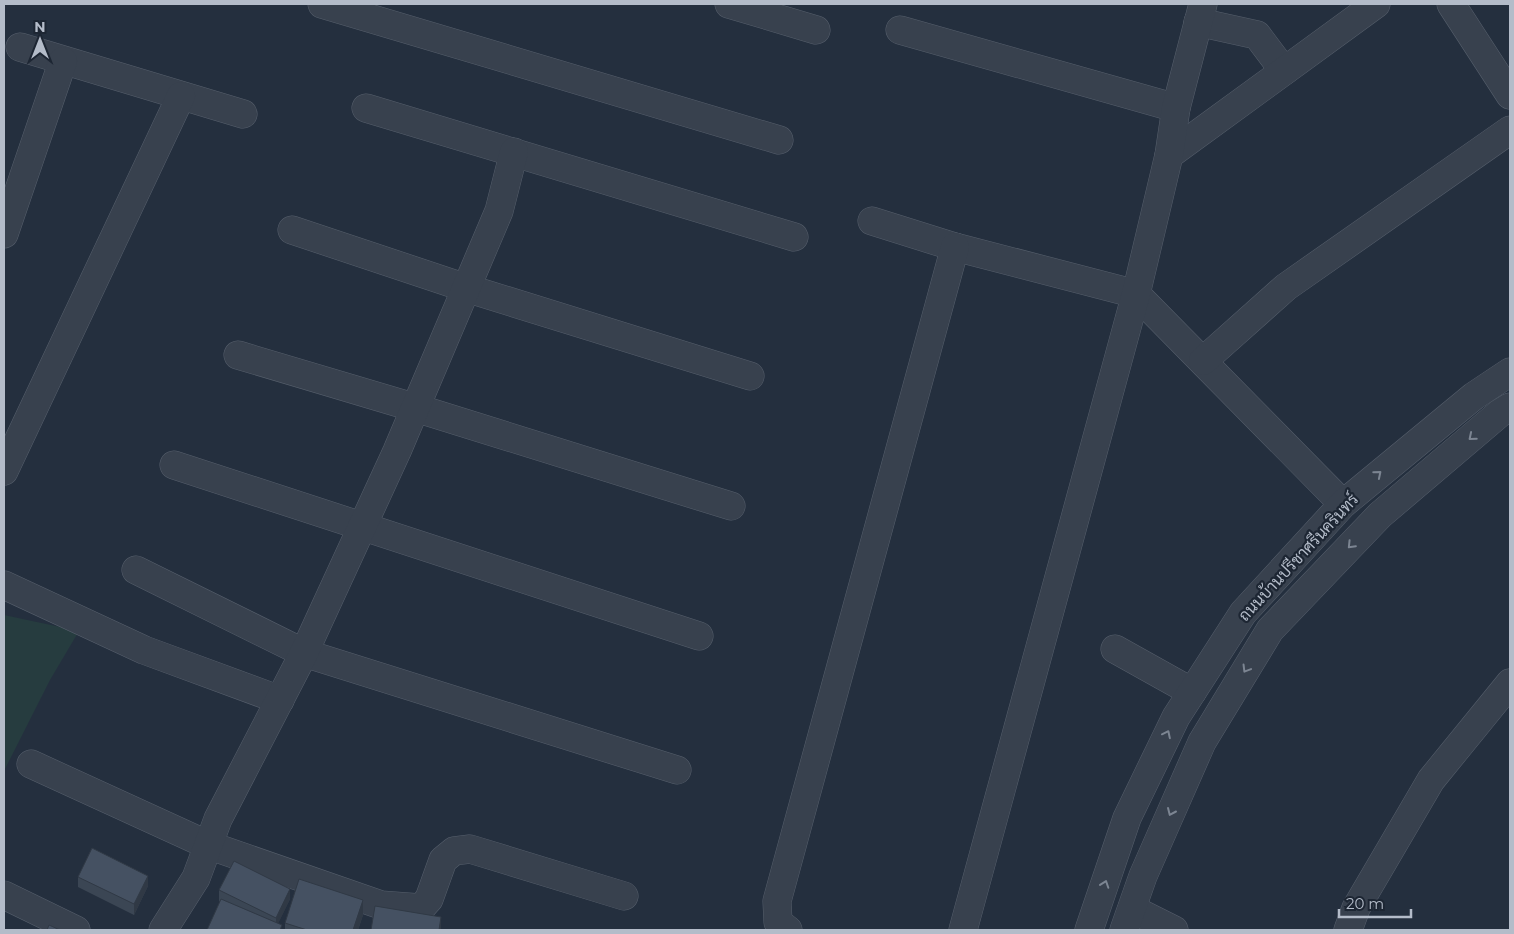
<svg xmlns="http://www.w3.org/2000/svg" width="1514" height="934" font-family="Montserrat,Sarabun,sans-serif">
<rect width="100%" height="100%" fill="#242f3e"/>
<!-- green -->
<polygon fill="#263c3f" points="4,615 79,631 50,680 4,771"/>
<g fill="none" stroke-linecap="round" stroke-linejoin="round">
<defs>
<g id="minor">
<polyline points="322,4 779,140"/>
<polyline points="729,4 816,30"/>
<polyline points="1451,4 1510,95"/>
<polyline points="1198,22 1257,35 1284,71"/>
<polyline points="900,30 1176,108"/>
<polyline points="20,47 243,114"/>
<polyline points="366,108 794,237"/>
<polyline points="1169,155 1376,4"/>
<polyline points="872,221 955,247 1136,294 1343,504"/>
<polyline points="292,230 466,288 750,376"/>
<polyline points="4,234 63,61"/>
<polyline points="238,355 416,408 731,506"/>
<polyline points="1203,361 1286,287 1510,130"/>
<polyline points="174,465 699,636"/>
<polyline points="4,471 181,96"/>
<polyline points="136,570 304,653 677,770"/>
<polyline points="4,585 144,650 280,700"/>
<polyline points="1115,649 1192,692"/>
<polyline points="31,764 208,845 381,905 421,908 429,899 443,860 454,851 470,849 624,896"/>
<polyline points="4,895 76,930"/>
<polyline points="1132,909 1174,930"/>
<polyline points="163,930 196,878 218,819 304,653 397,451 499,211 514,152"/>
<polyline points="788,930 778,922 777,901 955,247"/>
<polyline points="963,930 1136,294 1169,155 1176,108 1203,4"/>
<polyline points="1089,930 1127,818 1176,717 1243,613 1343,504 1474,396 1510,372"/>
<polyline points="1124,930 1143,876 1202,742 1270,630 1380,515 1500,413 1510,407"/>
<polyline points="1348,930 1356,908 1431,780 1510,683"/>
</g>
</defs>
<!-- minor casing -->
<use href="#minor" stroke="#565f6c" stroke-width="29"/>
<!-- minor -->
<use href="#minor" stroke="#38414e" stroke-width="28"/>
</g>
<!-- wall -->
<g fill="#3b4654">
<polygon points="78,877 148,886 134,915 78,887"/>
<polygon points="219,890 290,899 278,923 282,930 219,901"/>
<polygon points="363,915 358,930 285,930 285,923"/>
</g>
<!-- shaded-wall -->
<g fill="#303945">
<polygon points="148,876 148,886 134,915 134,904"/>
<polygon points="290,889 290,899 276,928 276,918"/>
<polygon points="363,900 363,915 358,930 353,930"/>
<polygon points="441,917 441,930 439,930"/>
</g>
<!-- building -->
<g fill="#455162" stroke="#303945">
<polygon points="92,848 148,876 134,904 78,877"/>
<polygon points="234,861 290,889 276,918 219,890"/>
<polygon points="299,879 363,900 353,930 307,930 285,923"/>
<polygon points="221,899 282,925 280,930 207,930"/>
<polygon points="375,906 441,917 439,930 371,930"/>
<polygon points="49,925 60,930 47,930"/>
</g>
<!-- one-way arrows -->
<defs><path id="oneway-chevron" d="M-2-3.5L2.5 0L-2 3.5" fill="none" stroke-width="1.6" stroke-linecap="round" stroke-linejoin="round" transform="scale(1.25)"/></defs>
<g stroke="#7c8592">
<use href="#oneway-chevron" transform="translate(1472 437) rotate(140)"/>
<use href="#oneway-chevron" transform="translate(1378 474) rotate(-40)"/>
<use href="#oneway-chevron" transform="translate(1351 545) rotate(134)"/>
<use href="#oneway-chevron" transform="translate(1246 669) rotate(121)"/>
<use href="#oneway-chevron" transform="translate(1167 734) rotate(-64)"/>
<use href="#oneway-chevron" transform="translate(1171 812) rotate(114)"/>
<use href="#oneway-chevron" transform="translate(1105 884) rotate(-71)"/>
</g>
<g text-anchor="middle" stroke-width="4.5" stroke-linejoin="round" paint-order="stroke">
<!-- street labels -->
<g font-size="16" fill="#b4bcc9" stroke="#1d2633">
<text transform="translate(1298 557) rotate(-47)" y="6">ถนนบ้านปรีชาศรีนครินทร์</text>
</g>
</g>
<!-- border -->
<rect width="1514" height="934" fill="none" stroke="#b4bcc9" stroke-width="10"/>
<!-- north arrow -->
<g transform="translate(40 40)" stroke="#1d2633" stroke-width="4" paint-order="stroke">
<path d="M0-4L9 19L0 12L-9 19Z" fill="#b4bcc9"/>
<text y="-8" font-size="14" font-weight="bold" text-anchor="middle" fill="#b4bcc9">N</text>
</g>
<!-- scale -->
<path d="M1339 909v8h72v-8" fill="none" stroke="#b4bcc9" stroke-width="2.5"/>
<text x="1346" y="909" font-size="15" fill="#b4bcc9" stroke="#1d2633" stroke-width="4" paint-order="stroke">20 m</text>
</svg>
